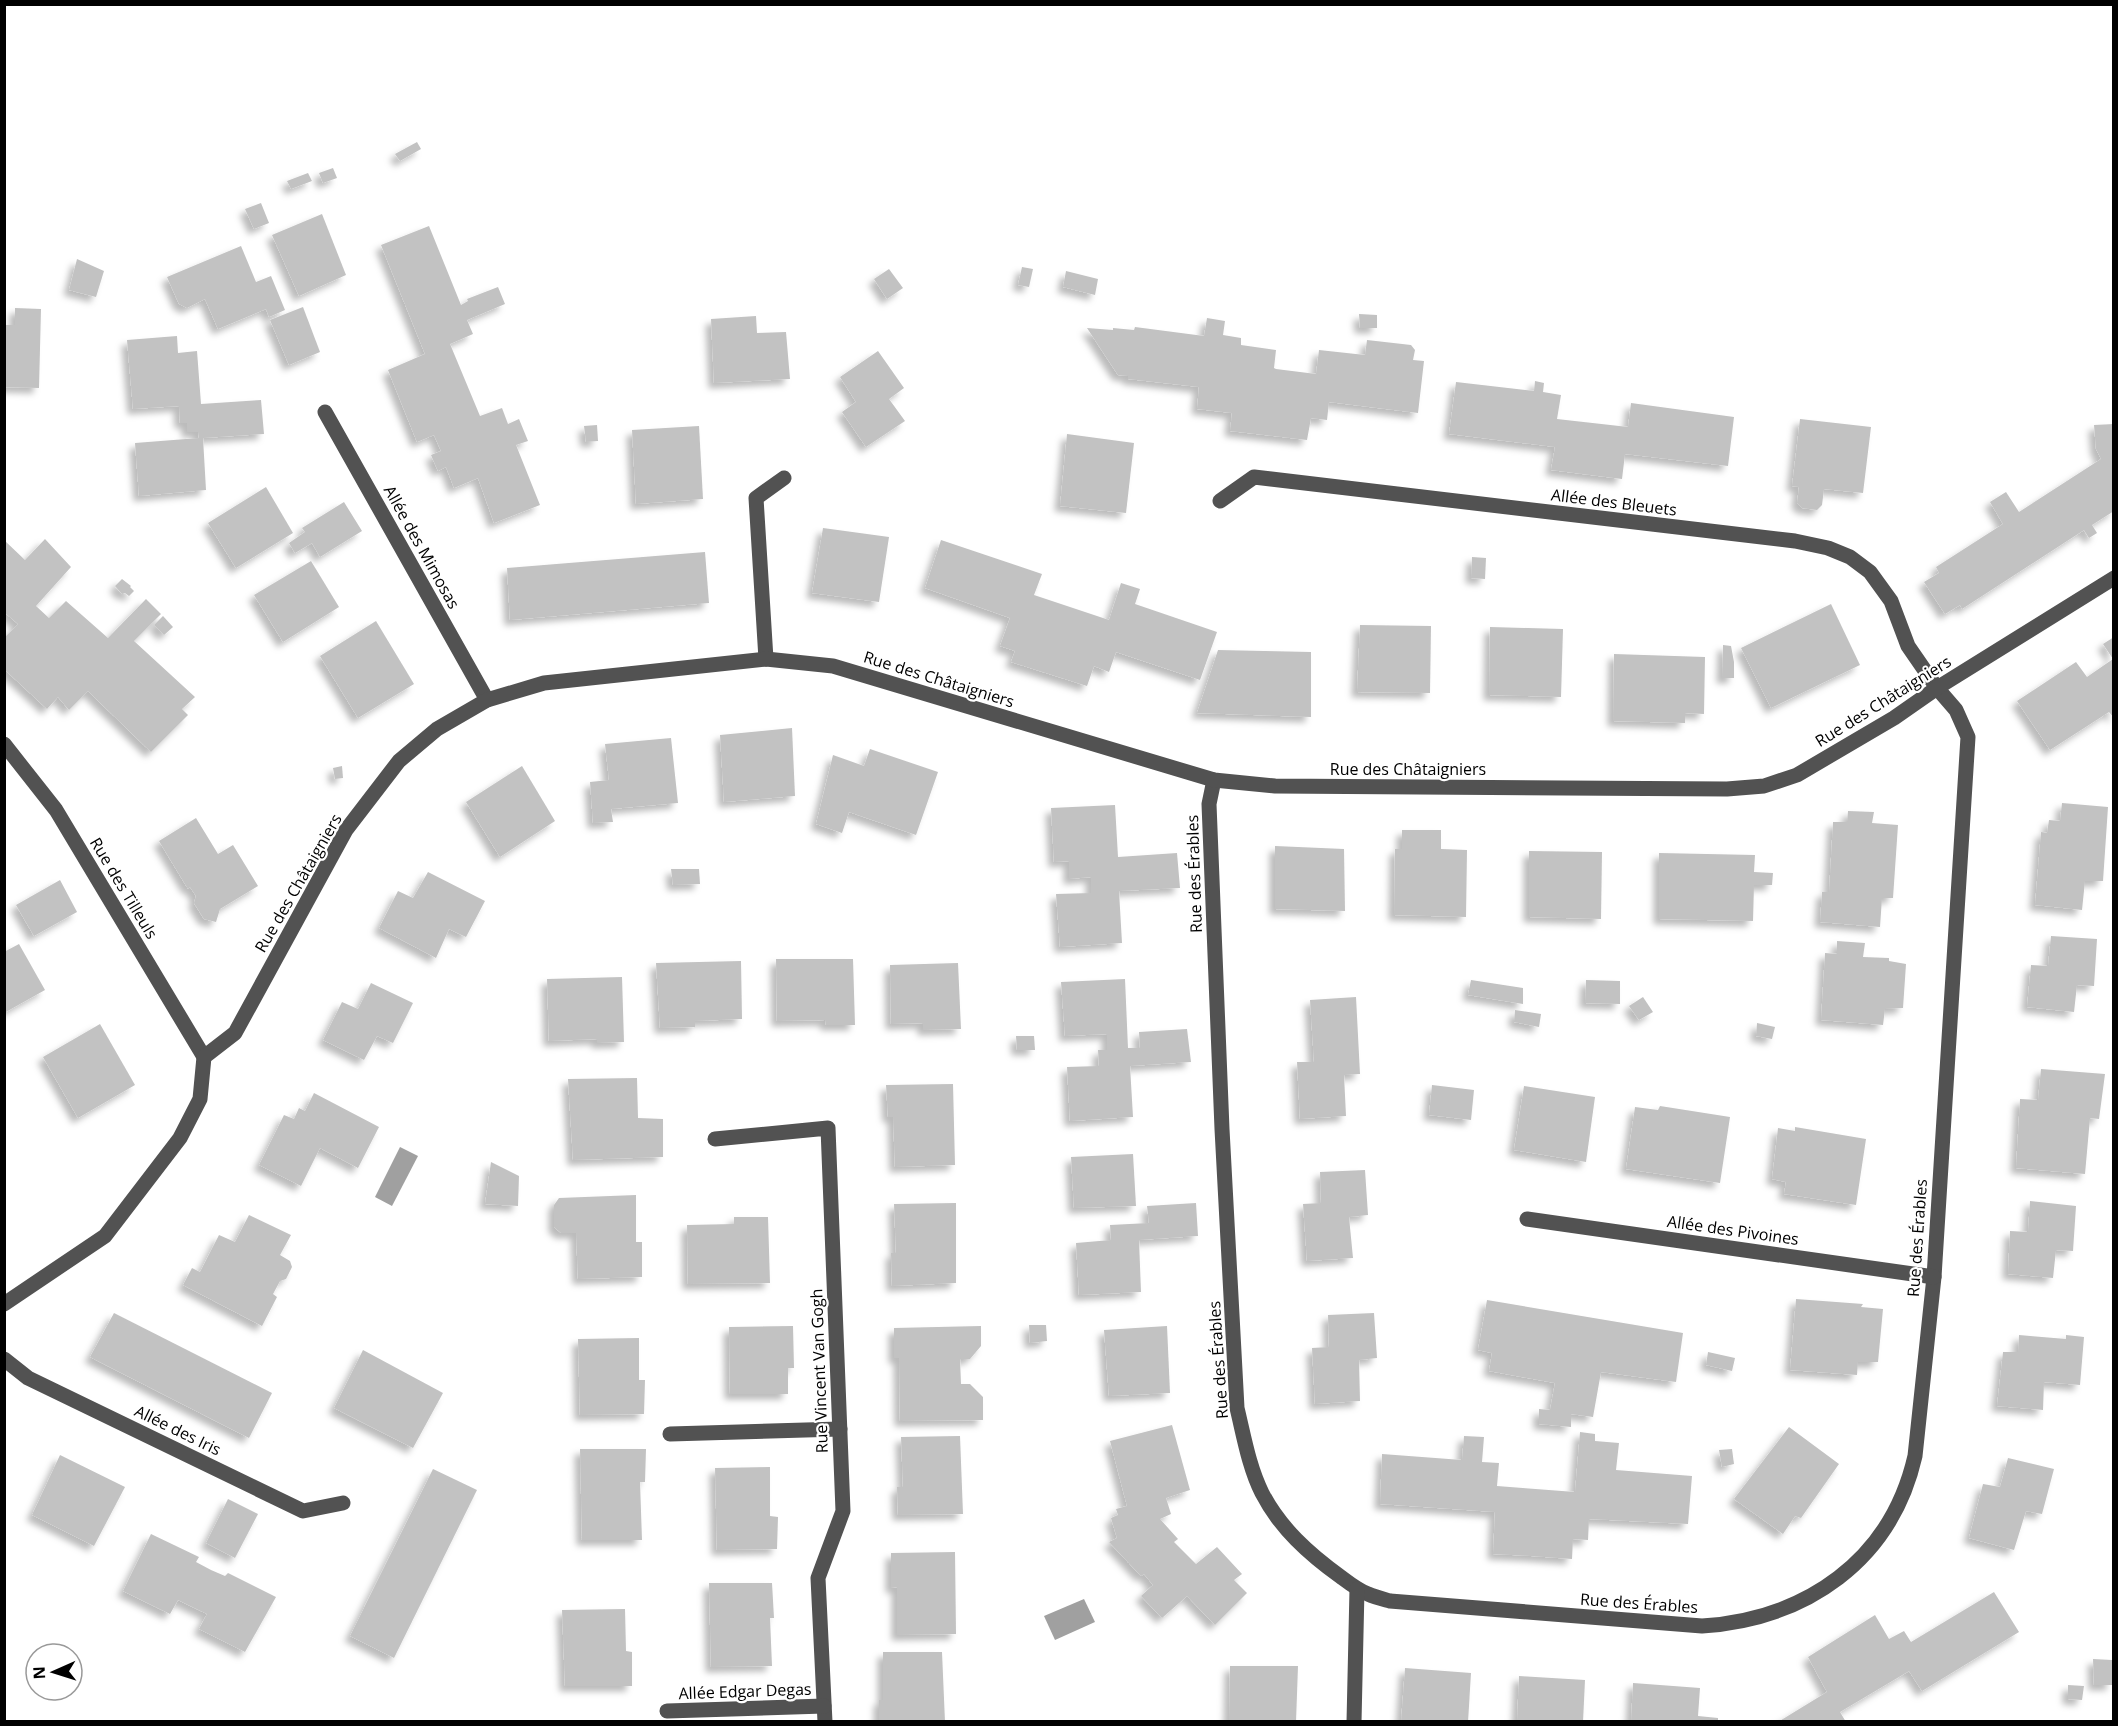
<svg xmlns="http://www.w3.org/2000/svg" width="2118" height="1726" font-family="'Open Sans',sans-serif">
<defs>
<filter id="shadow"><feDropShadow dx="-5.5" dy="5.5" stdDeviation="3" flood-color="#0004"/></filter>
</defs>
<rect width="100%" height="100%" fill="#fff"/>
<!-- water -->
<g fill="#a0a0a0">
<polygon points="400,1147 418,1156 392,1206 375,1197"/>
<polygon points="1084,1599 1095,1622 1055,1640 1044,1616"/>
</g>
<!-- building -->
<g fill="#c2c2c2" filter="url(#shadow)">
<polygon points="417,142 421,149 400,161 395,154"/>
<polygon points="333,168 337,178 323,183 319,173"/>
<polygon points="308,173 312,181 291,189 287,181"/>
<polygon points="261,203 269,223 254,229 245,209"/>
<polygon points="322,214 346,275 299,296 272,235"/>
<polygon points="429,226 461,305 468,301 467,299 498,287 505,304 467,320 473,334 450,344 480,416 502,408 508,424 519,419 528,441 516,445 540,505 494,523 478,478 454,488 446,467 438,471 431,455 441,451 434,435 417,442 388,370 425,354 381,245"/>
<polygon points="241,246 256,282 271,276 285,310 269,317 266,309 218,329 205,299 187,308 179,304 167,277"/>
<polygon points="77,259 104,271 96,297 69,290"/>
<polygon points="1022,267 1033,269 1029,287 1018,285"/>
<polygon points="889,269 903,288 887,299 874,279"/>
<polygon points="1066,271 1098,279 1095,295 1063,287"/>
<polygon points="303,307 320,352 289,365 270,320"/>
<polygon points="15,308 41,309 39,388 4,387 4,325 15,325"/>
<polygon points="1359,314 1377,315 1377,328 1360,328"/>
<polygon points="756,316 757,333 786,332 790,379 714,383 711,319"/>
<polygon points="1207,318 1225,321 1223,335 1241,338 1241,345 1276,350 1274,368 1276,369 1316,374 1319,350 1365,355 1367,340 1411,345 1415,350 1413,360 1424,361 1418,413 1329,402 1327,420 1311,418 1307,440 1230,431 1232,413 1197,409 1199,387 1128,379 1128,376 1118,375 1087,328 1113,330 1113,328 1134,330 1135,327 1204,336"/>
<polygon points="177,336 178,353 197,351 201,404 261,400 264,434 203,438 206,490 139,496 135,443 199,438 198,432 187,432 187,423 180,423 179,406 133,409 127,340"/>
<polygon points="878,351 904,388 889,399 905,421 866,447 842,412 856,402 840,377"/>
<polygon points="1535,381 1544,383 1543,392 1561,395 1557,419 1628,427 1631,403 1734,417 1728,466 1625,454 1622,479 1551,470 1555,447 1449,434 1456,382 1534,391"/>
<polygon points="1800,419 1871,427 1863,493 1824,489 1822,505 1817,510 1802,508 1797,503 1799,487 1792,486"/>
<polygon points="2114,424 2114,511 2092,525 2097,533 2089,538 2084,530 1962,609 1960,605 1945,614 1924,582 1939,573 1936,567 2003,524 1990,502 2006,492 2019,512 2101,459 2096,449 2094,425"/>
<polygon points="597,425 598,441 586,442 584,426"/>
<polygon points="699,426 703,499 636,504 632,430"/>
<polygon points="1067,434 1134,443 1126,513 1060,506"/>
<polygon points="266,487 293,533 236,568 208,523"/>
<polygon points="344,502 362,531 320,557 312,543 295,553 289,543 305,532 302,528"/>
<polygon points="823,528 889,537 879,602 812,593"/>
<polygon points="45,539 71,567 36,606 49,618 66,601 108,638 146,599 161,614 134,641 195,697 182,709 188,715 151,752 88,691 69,710 58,697 47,709 4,669 4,638 18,624 4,612 4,540 25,560"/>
<polygon points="941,540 1042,574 1034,595 1109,620 1121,583 1140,589 1135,604 1217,632 1200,680 1116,652 1109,672 1094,666 1087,686 1011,662 1015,651 1000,646 1010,618 925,588"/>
<polygon points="705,552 709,603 510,620 507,568"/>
<polygon points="1472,557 1486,558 1485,579 1471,578"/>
<polygon points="311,561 339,607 283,642 254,595"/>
<polygon points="122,579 131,586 130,587 134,591 129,596 125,593 122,594 115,586"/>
<polygon points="1831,604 1860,665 1771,708 1741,648"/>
<polygon points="163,616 173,627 164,635 154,625"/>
<polygon points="376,621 414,684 358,718 320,656"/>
<polygon points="1360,625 1431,626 1430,693 1357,692"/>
<polygon points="1490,627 1563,629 1561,697 1489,695"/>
<polygon points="2114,637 2114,718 2109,712 2050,750 2017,701 2076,662 2087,677 2113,659 2103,644"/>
<polygon points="1723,645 1731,646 1734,662 1734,678 1722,678"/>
<polygon points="1218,650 1311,652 1311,717 1197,713"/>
<polygon points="1614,654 1705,657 1704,714 1685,713 1685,723 1613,721"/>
<polygon points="792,728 795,796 724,802 720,735"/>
<polygon points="671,738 678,803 611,809 613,822 593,823 590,782 609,780 605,744"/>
<polygon points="870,749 938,772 916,835 849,812 842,833 816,824 833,755 864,766"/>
<polygon points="342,766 343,778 335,779 333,768"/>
<polygon points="522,766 555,821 500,857 466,802"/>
<polygon points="2062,803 2108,807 2103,881 2085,881 2082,910 2035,905 2041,832 2047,833 2049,820 2060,821"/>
<polygon points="1115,805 1118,857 1177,853 1180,888 1119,891 1122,943 1060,947 1056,894 1091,893 1091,877 1069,879 1069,861 1054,862 1051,808"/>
<polygon points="1848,811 1874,812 1872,823 1898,825 1893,898 1882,898 1880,927 1820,922 1822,892 1829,892 1833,822 1847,822"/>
<polygon points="196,818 218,854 233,845 258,886 220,909 216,922 204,919 194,903 196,896 190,887 188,889 159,841"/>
<polygon points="1402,830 1441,830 1441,849 1467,850 1466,917 1394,915 1395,849 1402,849"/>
<polygon points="1275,846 1344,849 1345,911 1275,909"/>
<polygon points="1529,851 1602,852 1601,919 1529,917"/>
<polygon points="1659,853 1755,855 1754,872 1773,873 1772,885 1754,885 1753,921 1659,919"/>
<polygon points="671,869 699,869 700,884 673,885"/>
<polygon points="428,872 485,901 466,937 449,929 436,958 379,928 398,891 413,898"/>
<polygon points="60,880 77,912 34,936 16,905"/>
<polygon points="2051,936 2097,939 2094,986 2077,985 2074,1012 2027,1007 2031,965 2048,966"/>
<polygon points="1837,941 1865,943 1863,957 1889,958 1889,961 1906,964 1903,1008 1885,1009 1883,1025 1821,1020 1825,953 1837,954"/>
<polygon points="19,944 45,990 4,1013 4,952"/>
<polygon points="776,959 853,959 855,1025 826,1025 825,1020 777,1021"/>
<polygon points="741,961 742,1019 695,1021 695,1027 660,1028 656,963"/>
<polygon points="958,963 961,1029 923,1030 923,1023 891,1024 890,965"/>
<polygon points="622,977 624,1042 597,1043 597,1039 549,1041 547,979"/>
<polygon points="1125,979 1128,1048 1140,1048 1139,1032 1187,1029 1191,1062 1130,1066 1133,1117 1070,1121 1067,1067 1099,1066 1098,1050 1107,1050 1107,1034 1065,1036 1061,982"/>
<polygon points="1471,980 1523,988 1523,1004 1468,995"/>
<polygon points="1586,980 1620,981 1620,1004 1585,1003"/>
<polygon points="371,983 413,1003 393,1043 377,1036 364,1060 323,1040 342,1002 358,1009"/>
<polygon points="1356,997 1360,1074 1344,1075 1346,1116 1300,1119 1297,1062 1314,1062 1310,1000"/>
<polygon points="1643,997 1653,1012 1639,1020 1629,1006"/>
<polygon points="1515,1010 1541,1014 1539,1027 1514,1022"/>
<polygon points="1757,1023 1775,1027 1772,1039 1756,1036"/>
<polygon points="100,1024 135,1085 78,1118 43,1057"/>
<polygon points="1016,1036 1034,1036 1035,1050 1017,1050"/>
<polygon points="2041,1069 2105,1074 2099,1119 2090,1118 2085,1174 2016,1168 2020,1099 2038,1100"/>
<polygon points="637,1078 638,1118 663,1119 663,1157 573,1160 568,1079"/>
<polygon points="953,1084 955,1165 895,1167 893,1117 888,1117 886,1085"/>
<polygon points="1432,1085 1474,1090 1471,1120 1429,1115"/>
<polygon points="1524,1086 1595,1097 1586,1162 1514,1150"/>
<polygon points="314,1093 379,1127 358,1168 320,1148 301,1186 259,1165 284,1115 294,1119 299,1108 305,1111"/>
<polygon points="1660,1106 1730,1117 1720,1183 1626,1169 1635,1107 1658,1110"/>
<polygon points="1795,1127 1866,1139 1856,1205 1784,1194 1786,1182 1772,1179 1778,1128 1795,1131"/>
<polygon points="1133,1154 1136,1206 1074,1208 1071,1157"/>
<polygon points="491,1162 519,1176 518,1206 485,1204"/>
<polygon points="1365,1170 1368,1215 1349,1217 1353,1258 1307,1261 1303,1204 1321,1203 1320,1172"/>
<polygon points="636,1195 636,1242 642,1242 642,1277 578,1279 576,1233 561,1233 554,1227 554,1205 559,1198"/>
<polygon points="2030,1201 2076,1206 2073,1251 2056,1250 2053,1278 2008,1274 2010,1231 2028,1232"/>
<polygon points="956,1203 956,1283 892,1286 891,1253 896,1253 894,1204"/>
<polygon points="1196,1203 1198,1236 1139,1240 1141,1292 1079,1295 1076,1243 1111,1240 1110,1225 1149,1223 1147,1206"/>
<polygon points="249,1215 291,1235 280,1255 290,1261 292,1267 286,1279 280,1281 273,1294 277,1297 262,1326 183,1285 192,1268 200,1272 219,1235 235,1242"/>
<polygon points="734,1217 768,1217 770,1283 688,1284 687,1225 734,1224"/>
<polygon points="1796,1299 1863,1304 1861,1307 1883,1309 1878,1362 1858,1362 1857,1375 1790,1370"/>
<polygon points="1487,1300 1683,1333 1676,1382 1601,1372 1593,1417 1571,1414 1571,1427 1539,1424 1539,1409 1550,1410 1555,1383 1489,1371 1492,1353 1478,1350"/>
<polygon points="114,1313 272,1393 249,1438 90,1357"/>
<polygon points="1374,1313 1377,1358 1359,1360 1360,1401 1315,1404 1312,1348 1329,1347 1328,1315"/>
<polygon points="1029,1325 1046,1325 1047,1341 1030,1343"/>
<polygon points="793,1326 794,1368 788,1368 788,1394 730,1394 729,1327"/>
<polygon points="981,1326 981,1346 970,1359 960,1359 961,1384 970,1384 983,1397 983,1420 900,1421 899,1358 894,1358 894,1328"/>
<polygon points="1167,1326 1170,1393 1109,1396 1104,1330"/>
<polygon points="2019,1335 2066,1339 2066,1335 2084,1337 2080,1385 2044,1382 2043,1410 1997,1406 2003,1352 2018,1352"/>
<polygon points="639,1338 639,1380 645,1380 644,1414 580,1415 578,1339"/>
<polygon points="363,1350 443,1393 413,1448 334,1408"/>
<polygon points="1708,1352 1735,1358 1732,1371 1706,1365"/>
<polygon points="1172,1425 1190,1490 1166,1498 1171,1514 1160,1519 1178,1539 1174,1542 1196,1564 1217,1547 1242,1574 1234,1580 1247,1593 1215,1625 1187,1596 1162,1618 1141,1596 1153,1585 1144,1574 1141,1576 1109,1542 1117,1538 1111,1518 1118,1515 1116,1509 1127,1506 1110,1441"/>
<polygon points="1789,1427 1839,1464 1801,1518 1795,1516 1783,1534 1734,1499"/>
<polygon points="1580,1432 1595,1434 1595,1441 1619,1443 1616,1470 1692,1476 1688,1524 1589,1519 1588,1540 1573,1539 1572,1559 1531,1556 1493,1554 1495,1512 1380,1504 1382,1454 1462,1460 1464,1436 1484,1437 1482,1462 1499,1463 1497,1486 1575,1492"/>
<polygon points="960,1436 963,1514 898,1515 897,1487 903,1487 901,1437"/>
<polygon points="580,1449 646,1449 645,1482 640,1482 642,1540 582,1540"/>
<polygon points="1732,1449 1734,1464 1722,1467 1719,1450"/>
<polygon points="60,1455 125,1487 94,1546 32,1515"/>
<polygon points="2008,1458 2054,1469 2042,1514 2026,1511 2014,1550 1969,1538 1983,1484 2000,1487"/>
<polygon points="770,1467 770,1516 778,1517 777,1549 717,1550 715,1468"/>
<polygon points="433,1469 477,1490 394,1658 350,1636"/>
<polygon points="228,1499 258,1514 235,1558 206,1543"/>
<polygon points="151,1534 199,1557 196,1562 211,1570 225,1576 228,1573 276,1597 245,1652 199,1629 207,1614 178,1600 170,1614 123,1591"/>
<polygon points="955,1552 956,1634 897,1635 897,1587 891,1588 891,1553"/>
<polygon points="709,1583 772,1583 774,1618 770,1618 772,1666 711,1667"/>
<polygon points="1994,1592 2019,1632 1922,1691 1909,1671 1840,1712 1846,1722 1778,1722 1827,1692 1808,1657 1875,1615 1889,1639 1904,1631 1911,1642"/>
<polygon points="625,1609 626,1651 632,1652 632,1686 565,1686 562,1610"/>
<polygon points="883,1652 942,1652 945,1722 879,1722 879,1700 883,1700"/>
<polygon points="2093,1659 2112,1660 2112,1685 2094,1685"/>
<polygon points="1230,1666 1298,1666 1296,1722 1229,1722"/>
<polygon points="1405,1668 1471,1673 1468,1722 1401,1722"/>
<polygon points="1519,1676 1585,1680 1583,1722 1517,1722"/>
<polygon points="1633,1683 1700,1688 1698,1716 1718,1718 1718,1722 1631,1722"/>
<polygon points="2068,1685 2084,1686 2082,1700 2068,1699"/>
</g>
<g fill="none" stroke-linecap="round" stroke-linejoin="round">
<!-- minor -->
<g stroke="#525252" stroke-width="15">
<polyline points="325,412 487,700"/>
<polyline points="766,659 756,498 784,478"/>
<polyline points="4,744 56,810 204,1057"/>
<path d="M1214 780 1209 804 1222 1129 1237 1408C1244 1437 1249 1467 1262 1493 1280 1528 1309 1554 1341 1577 1349 1583 1358 1590 1368 1594 1375 1597 1383 1599 1390 1601L1702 1626C1806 1619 1891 1561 1915 1456L1934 1277 1968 737 1956 710 1937 688 1908 646 1891 601 1870 572 1850 557 1828 548 1795 541 1254 477 1220 501"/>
<polyline points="715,1139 828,1128 843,1511 818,1578 825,1722"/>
<polyline points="1527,1219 1934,1277"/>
<polyline points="4,1304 105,1236 180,1138 200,1099 204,1057 235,1033 346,830 399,761 437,729 487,700 544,683 766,659 833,666 1214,780 1275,786 1727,789 1764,786 1797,775 1894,718 1937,688 2114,578"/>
<polyline points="4,1359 28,1378 303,1511 343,1503"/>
<polyline points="670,1434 840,1429"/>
<polyline points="667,1711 824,1706"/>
<polyline points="1354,1722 1357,1589"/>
</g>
</g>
<g text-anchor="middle" stroke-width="4.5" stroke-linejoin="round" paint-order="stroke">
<!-- street labels -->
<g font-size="16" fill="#000" stroke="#fff">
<text transform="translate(1614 502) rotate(7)" y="6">Allée des Bleuets</text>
<text transform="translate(422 547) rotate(61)" y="6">Allée des Mimosas</text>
<text transform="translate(939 679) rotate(17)" y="6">Rue des Châtaigniers</text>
<text transform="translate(1883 701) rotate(-32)" y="6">Rue des Châtaigniers</text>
<text x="1408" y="775">Rue des Châtaigniers</text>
<text transform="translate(1194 874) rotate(-92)" y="6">Rue des Érables</text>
<text transform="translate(298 883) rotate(-60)" y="6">Rue des Châtaigniers</text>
<text transform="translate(124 888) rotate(59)" y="6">Rue des Tilleuls</text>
<text transform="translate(1733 1230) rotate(8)" y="6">Allée des Pivoines</text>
<text transform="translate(1917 1238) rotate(-86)" y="6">Rue des Érables</text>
<text transform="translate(1218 1360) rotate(-94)" y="6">Rue des Érables</text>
<text transform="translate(819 1371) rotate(-92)" y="6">Rue Vincent Van Gogh</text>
<text transform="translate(178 1430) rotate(26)" y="6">Allée des Iris</text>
<text transform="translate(1639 1603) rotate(4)" y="6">Rue des Érables</text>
<text transform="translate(745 1691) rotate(-2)" y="6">Allée Edgar Degas</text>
</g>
</g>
<!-- border -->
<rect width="2118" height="1726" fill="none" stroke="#000000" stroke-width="12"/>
<!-- north arrow -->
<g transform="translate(54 1672) rotate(267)"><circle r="28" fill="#ffffff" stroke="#999999" stroke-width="1.5"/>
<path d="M0-4.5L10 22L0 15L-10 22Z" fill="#000000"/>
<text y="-9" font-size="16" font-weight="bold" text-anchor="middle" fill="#000000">N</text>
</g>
</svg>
